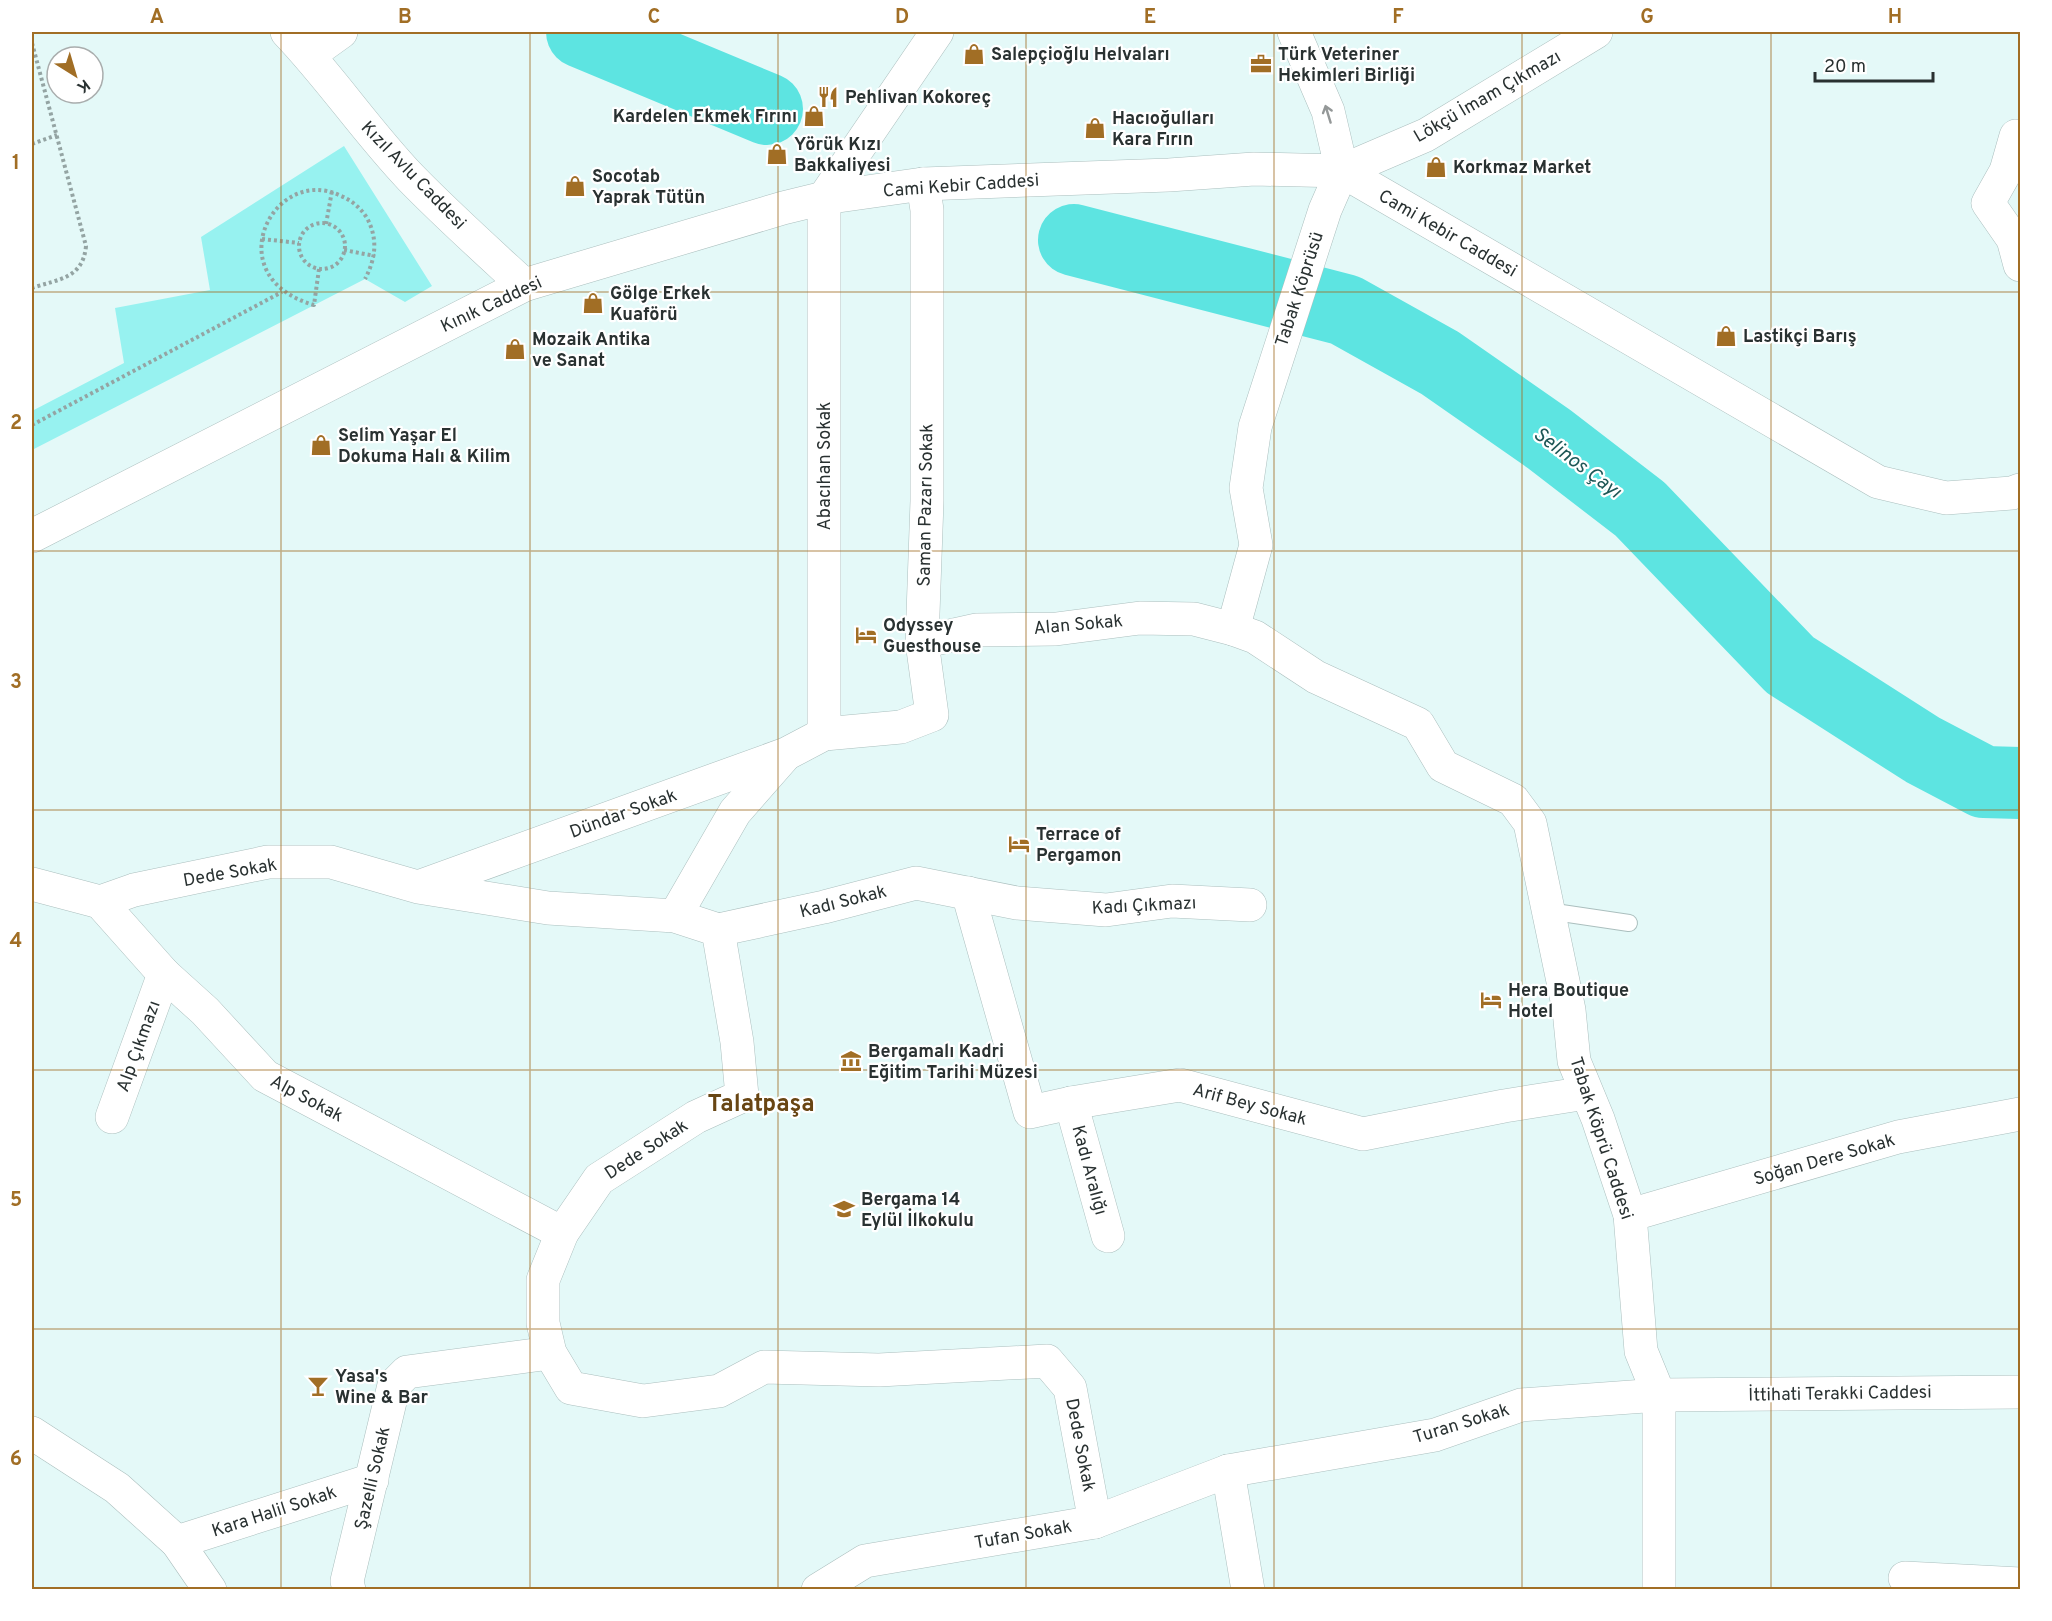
<svg xmlns="http://www.w3.org/2000/svg" width="2052" height="1621" font-family="Overpass,sans-serif">
<rect width="100%" height="100%" fill="#e4f9f8"/>
<!-- green -->
<polygon fill="#97f2f0" points="344,146 432,286 405,302 365,279 32,450 32,411 124,363 115,308 210,290 201,237"/>
<g fill="none" stroke-linecap="round" stroke-linejoin="round">
<!-- river -->
<g stroke="#5de4e1" stroke-width="72">
<polyline points="582,32 767,109"/>
<polyline points="1074,240 1345,310 1440,363 1549,439 1640,509 1790,665 1923,750 1984,782 2020,783"/>
</g>
<defs>
<polyline id="lane" points="1548,911 1629,923"/>
<g id="street">
<polyline points="309,55 341,32"/>
<polyline points="2016,136 2006,171 1988,203 2013,239 2020,265"/>
<polyline points="1342,171 1426,135 1596,32"/>
<polyline points="824,198 824,734"/>
<polyline points="922,642 976,630 1056,629 1140,618 1194,619 1233,629"/>
<polyline points="32,884 100,902 134,890 268,862 331,862 418,887 548,908 675,916 718,930 737,1042 742,1096 696,1117 599,1179 562,1233 543,1280 543,1323 550,1353 571,1388 643,1401 719,1391 764,1367 879,1370 1047,1361 1070,1388 1095,1522"/>
<polyline points="421,886 786,754 824,734 901,727 932,715 922,642 927,501 927,210 923,184"/>
<polyline points="968,893 1030,1112 1071,1103 1180,1085 1363,1134 1504,1106 1586,1093"/>
<polyline points="100,902 164,974 205,1011 265,1076 562,1233"/>
<polyline points="675,916 735,812 785,755"/>
<polyline points="718,930 824,907 916,883 1017,903 1106,910 1172,901 1250,905"/>
<polyline points="1071,1103 1108,1236"/>
<polyline points="112,1117 164,974"/>
<polyline points="1630,1215 1898,1137 2020,1114"/>
<polyline points="32,1433 117,1488 177,1542 210,1590"/>
<polyline points="1228,1471 1248,1590"/>
<polyline points="177,1542 372,1480"/>
<polyline points="1905,1578 2020,1584"/>
<polyline points="349,1590 347,1581 394,1385 407,1372 550,1353"/>
<polyline points="1659,1590 1659,1395"/>
</g>
<g id="secondary">
<path d="M287 32C331 78 367 132 411 178 447 215 486 250 524 285"/>
<polyline points="1294,32 1328,111 1342,171 1325,210 1255,427 1246,488 1256,545 1233,629 1255,637 1316,677 1418,724 1443,766 1513,800 1530,823 1569,1010 1574,1061 1598,1119 1630,1215 1641,1351 1659,1395"/>
<polyline points="824,198 937,32"/>
<polyline points="32,536 524,285 783,208 824,198 923,184 1169,175 1254,169 1342,171 1878,482 1946,498 2012,493 2020,490"/>
<polyline points="818,1590 865,1561 1095,1522 1228,1471 1435,1435 1521,1405 1659,1395 2020,1392"/>
</g>
</defs>
<!-- lane casing -->
<use href="#lane" stroke="#abbfbe" stroke-width="18"/>
<!-- street casing -->
<use href="#street" stroke="#abbfbe" stroke-width="34"/>
<!-- secondary casing -->
<use href="#secondary" stroke="#abbfbe" stroke-width="34"/>
<!-- path -->
<g stroke="#94a4a3" stroke-width="4" stroke-dasharray="3 3" stroke-linecap="butt">
<path d="M32 43 86 246C83 279 58 279 32 288"/>
<polyline points="32,144 57,135"/>
<circle cx="322" cy="246" r="23"/>
<polyline points="326,224 332,191"/>
<polyline points="262,239 299,243"/>
<polyline points="344,250 375,256"/>
<path d="M319 269 314 305C216 277 273 165 339 195 351 200 360 207 367 218 378 239 376 258 365 279"/>
<polyline points="32,425 282,292"/>
</g>
<!-- lane -->
<use href="#lane" stroke="#fff" stroke-width="16"/>
<!-- street -->
<use href="#street" stroke="#fff" stroke-width="33"/>
<!-- secondary -->
<use href="#secondary" stroke="#fff" stroke-width="33"/>
</g>
<!-- one-way arrows -->
<defs><path id="oneway-shaft" d="M-6 0H5M1.5-3L5.5 0L1.5 3" fill="none" stroke-width="1.6" stroke-linecap="round" stroke-linejoin="round" transform="scale(1.5)"/></defs>
<use stroke="#949898" href="#oneway-shaft" transform="translate(1328 114) rotate(-107)"/>
<!-- grid -->
<path fill="none" stroke="#a16e25" stroke-width="1.5" stroke-opacity="0.55" d="M281 32V1590M530 32V1590M778 32V1590M1026 32V1590M1274 32V1590M1522 32V1590M1771 32V1590M32 292H2020M32 551H2020M32 810H2020M32 1070H2020M32 1329H2020"/>
<!-- icons -->
<defs>
<symbol id="shop-bare" viewBox="-9 -9 18 18"><path d="M-5-2.5h2.3a2.7 3.5 0 0 1 5.4 0H5L5.5 6h-11ZM-1.5-2.5h3a1.5 2.3 0 0 0-3 0Z" fill="#a16e25" stroke="#fff" stroke-width="2.5" paint-order="stroke"/></symbol>
<symbol id="office-bare" viewBox="-9 -9 18 18"><path d="M-6-3h4V-5.5h4V-3h4V5H-6ZM-1-4.5V-3h2v-1.5ZM-6 0V1H6V0Z" fill="#a16e25" stroke="#fff" stroke-width="2.5" paint-order="stroke"/></symbol>
<symbol id="restaurant-bare" viewBox="-9 -9 18 18"><path d="M-5-6h1v4h1v-4h1v4h1v-4h1v5L-1.5 .5V6h-2V.5L-5-1ZM5-6V6H3V1.5H1.5Q1.5-4 5-6Z" fill="#a16e25" stroke="#fff" stroke-width="2.5" paint-order="stroke"/></symbol>
<symbol id="hotel-bare" viewBox="-9 -9 18 18"><path d="M-6-4.5h1.5V1H6V5H4.5V3h-9V5H-6ZM-4 0a1.8 1.8 0 1 1 3.6 0ZM.5 0V-2.5h3Q6-2.5 6 0Z" fill="#a16e25" stroke="#fff" stroke-width="2.5" paint-order="stroke"/></symbol>
<symbol id="museum-bare" viewBox="-9 -9 18 18"><path d="M0-6L6-3V-2H-6V-3ZM-5-1h2V3h-2ZM-1-1h2V3h-2ZM3-1h2V3H3ZM-6 4H6V6H-6Z" fill="#a16e25" stroke="#fff" stroke-width="2.5" paint-order="stroke"/></symbol>
<symbol id="school-bare" viewBox="-9 -9 18 18"><path d="M0-5L7-2L0 1L-7-2ZM-4 1L0 2.5L4 1V4Q0 6-4 4Z" fill="#a16e25" stroke="#fff" stroke-width="2.5" paint-order="stroke"/></symbol>
<symbol id="bar-bare" viewBox="-9 -9 18 18"><path d="M-6-5H6L.8 .8V4.5H3.5V6h-7V4.5H-.8V.8Z" fill="#a16e25" stroke="#fff" stroke-width="2.5" paint-order="stroke"/></symbol>
</defs>
<g fill-rule="evenodd">
<use href="#shop-bare" x="959" y="39" width="30" height="30"/>
<use href="#office-bare" x="1246" y="49" width="30" height="30"/>
<use href="#restaurant-bare" x="813" y="82" width="30" height="30"/>
<use href="#shop-bare" x="799" y="101" width="30" height="30"/>
<use href="#shop-bare" x="1080" y="113" width="30" height="30"/>
<use href="#shop-bare" x="762" y="139" width="30" height="30"/>
<use href="#shop-bare" x="1421" y="152" width="30" height="30"/>
<use href="#shop-bare" x="560" y="171" width="30" height="30"/>
<use href="#shop-bare" x="578" y="288" width="30" height="30"/>
<use href="#shop-bare" x="1711" y="321" width="30" height="30"/>
<use href="#shop-bare" x="500" y="334" width="30" height="30"/>
<use href="#shop-bare" x="306" y="430" width="30" height="30"/>
<use href="#hotel-bare" x="851" y="620" width="30" height="30"/>
<use href="#hotel-bare" x="1004" y="829" width="30" height="30"/>
<use href="#hotel-bare" x="1476" y="985" width="30" height="30"/>
<use href="#museum-bare" x="836" y="1046" width="30" height="30"/>
<use href="#school-bare" x="829" y="1194" width="30" height="30"/>
<use href="#bar-bare" x="303" y="1371" width="30" height="30"/>
</g>
<g text-anchor="middle" stroke-width="4.5" stroke-linejoin="round" paint-order="stroke">
<!-- poi labels -->
<g font-size="18" font-weight="bold" fill="#293131" stroke="#fff" text-anchor="start">
<text x="991" y="60">Salepçioğlu Helvaları</text>
<text x="1278" y="60">Türk Veteriner<tspan x="1278" dy="21">Hekimleri Birliği</tspan></text>
<text x="845" y="103">Pehlivan Kokoreç</text>
<text x="797" y="122" text-anchor="end">Kardelen Ekmek Fırını</text>
<text x="1112" y="124">Hacıoğulları<tspan x="1112" dy="21">Kara Fırın</tspan></text>
<text x="794" y="150">Yörük Kızı<tspan x="794" dy="21">Bakkaliyesi</tspan></text>
<text x="1453" y="173">Korkmaz Market</text>
<text x="592" y="182">Socotab<tspan x="592" dy="21">Yaprak Tütün</tspan></text>
<text x="610" y="299">Gölge Erkek<tspan x="610" dy="21">Kuaförü</tspan></text>
<text x="1743" y="342">Lastikçi Barış</text>
<text x="532" y="345">Mozaik Antika<tspan x="532" dy="21">ve Sanat</tspan></text>
<text x="338" y="441">Selim Yaşar El<tspan x="338" dy="21">Dokuma Halı &amp; Kilim</tspan></text>
<text x="883" y="631">Odyssey<tspan x="883" dy="21">Guesthouse</tspan></text>
<text x="1036" y="840">Terrace of<tspan x="1036" dy="21">Pergamon</tspan></text>
<text x="1508" y="996">Hera Boutique<tspan x="1508" dy="21">Hotel</tspan></text>
<text x="868" y="1057">Bergamalı Kadri<tspan x="868" dy="21">Eğitim Tarihi Müzesi</tspan></text>
<text x="861" y="1205">Bergama 14<tspan x="861" dy="21">Eylül İlkokulu</tspan></text>
<text x="335" y="1382">Yasa's<tspan x="335" dy="21">Wine &amp; Bar</tspan></text>
</g>
<!-- street labels -->
<g font-size="18" fill="#293131" stroke="#fff">
<text transform="translate(1487 96) rotate(-30)" y="6">Lökçü İmam Çıkmazı</text>
<text transform="translate(414 175) rotate(46)" y="6">Kızıl Avlu Caddesi</text>
<text transform="translate(961 185) rotate(-4)" y="6">Cami Kebir Caddesi</text>
<text transform="translate(1448 233) rotate(30)" y="6">Cami Kebir Caddesi</text>
<text transform="translate(1299 289) rotate(-72)" y="6">Tabak Köprüsü</text>
<text transform="translate(491 304) rotate(-25)" y="6">Kınık Caddesi</text>
<text transform="translate(824 466) rotate(-90)" y="6">Abacıhan Sokak</text>
<text transform="translate(925 505) rotate(-89)" y="6">Saman Pazarı Sokak</text>
<text transform="translate(1078 624) rotate(-5)" y="6">Alan Sokak</text>
<text transform="translate(623 813) rotate(-20)" y="6">Dündar Sokak</text>
<text transform="translate(230 872) rotate(-10)" y="6">Dede Sokak</text>
<text transform="translate(843 901) rotate(-14)" y="6">Kadı Sokak</text>
<text transform="translate(1144 905) rotate(-3)" y="6">Kadı Çıkmazı</text>
<text transform="translate(138 1046) rotate(-70)" y="6">Alp Çıkmazı</text>
<text transform="translate(307 1098) rotate(28)" y="6">Alp Sokak</text>
<text transform="translate(1250 1104) rotate(15)" y="6">Arif Bey Sokak</text>
<text transform="translate(1602 1138) rotate(72)" y="6">Tabak Köprü Caddesi</text>
<text transform="translate(646 1149) rotate(-33)" y="6">Dede Sokak</text>
<text transform="translate(1824 1159) rotate(-16)" y="6">Soğan Dere Sokak</text>
<text transform="translate(1090 1170) rotate(75)" y="6">Kadı Aralığı</text>
<text transform="translate(1840 1393) rotate(-1)" y="6">İttihati Terakki Caddesi</text>
<text transform="translate(1461 1423) rotate(-17)" y="6">Turan Sokak</text>
<text transform="translate(1081 1445) rotate(79)" y="6">Dede Sokak</text>
<text transform="translate(372 1478) rotate(-77)" y="6">Şazelli Sokak</text>
<text transform="translate(274 1511) rotate(-18)" y="6">Kara Halil Sokak</text>
<text transform="translate(1023 1534) rotate(-10)" y="6">Tufan Sokak</text>
</g>
<!-- water labels -->
<g font-size="20" font-style="italic" fill="#1e5756" stroke="#fff">
<text transform="translate(1578 462) rotate(37)" y="7">Selinos Çayı</text>
</g>
<!-- district labels -->
<g font-size="24" font-weight="bold" fill="#684513" stroke="#fff">
<text x="761" y="1111">Talatpaşa</text>
</g>
</g>
<!-- border -->
<rect width="2052" height="1621" fill="none" stroke="#ffffff" stroke-width="66"/>
<!-- north arrow -->
<g transform="translate(75 75) rotate(143)"><circle r="28" fill="#ffffff" stroke="#a9adad" stroke-width="1.5"/>
<path d="M0-4.5L10 22L0 15L-10 22Z" fill="#a16e25"/>
<text y="-9" font-size="16" font-weight="bold" text-anchor="middle" fill="#293131">K</text>
</g>
<!-- scale -->
<path d="M1815 72v9h118v-9" fill="none" stroke="#293131" stroke-width="3"/>
<text x="1824" y="72" font-size="18" fill="#293131" stroke="#ffffff" stroke-width="4.5" paint-order="stroke">20 m</text>
<rect x="33" y="33" width="1986" height="1555" fill="none" stroke="#a16e25" stroke-width="2"/>
<g font-size="20" text-anchor="middle" font-weight="bold" fill="#a16e25">
<text x="157" y="23">A</text>
<text x="405" y="23">B</text>
<text x="654" y="23">C</text>
<text x="902" y="23">D</text>
<text x="1150" y="23">E</text>
<text x="1398" y="23">F</text>
<text x="1647" y="23">G</text>
<text x="1895" y="23">H</text>
<text x="16" y="169">1</text>
<text x="16" y="429">2</text>
<text x="16" y="688">3</text>
<text x="16" y="947">4</text>
<text x="16" y="1206">5</text>
<text x="16" y="1465">6</text>
</g>
</svg>
